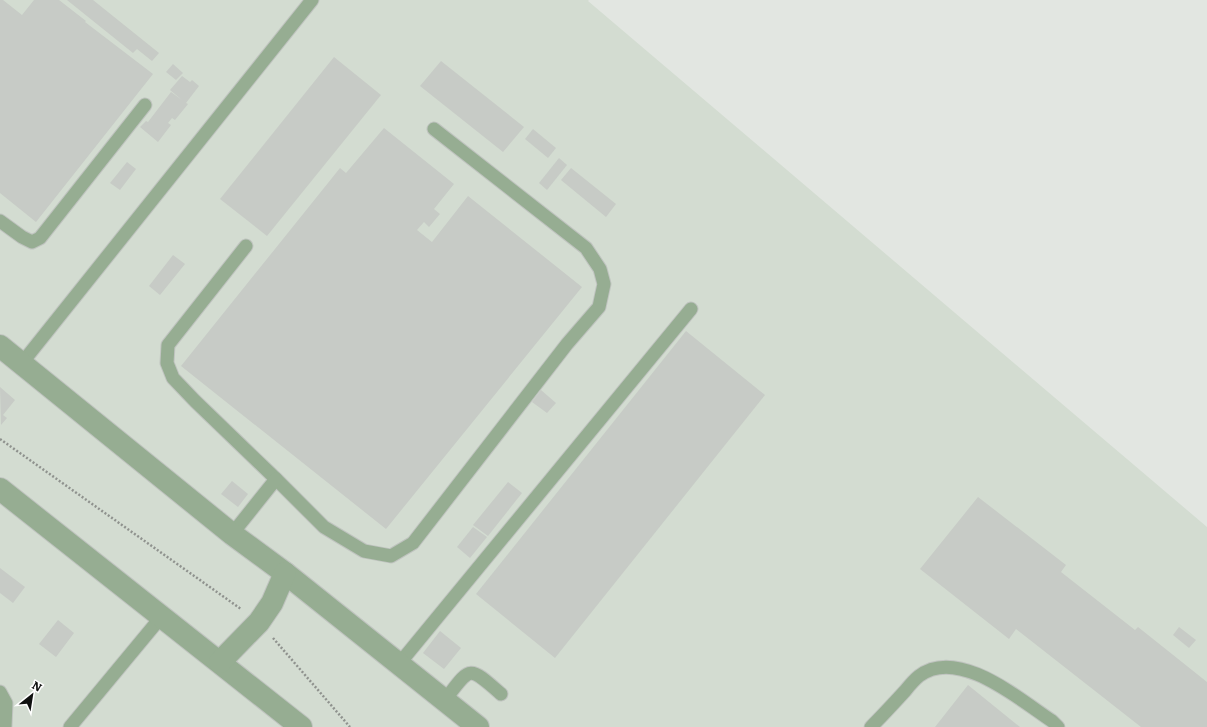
<svg xmlns="http://www.w3.org/2000/svg" width="1207" height="727" font-family="Literata,serif">
<rect width="100%" height="100%" fill="#e2e6e1"/>
<!-- built -->
<polygon fill="#d3dcd1" points="0,0 589,0 588,1 1207,527 1207,727 0,727"/>
<!-- building -->
<g fill="#c7cbc6">
<polygon points="0,0 3,0 22,15 34,0 59,0 86,21 85,22 153,74 36,222 0,193"/>
<polygon points="67,0 93,0 159,53 152,61 137,49 133,53"/>
<polygon points="334,57 381,95 267,236 220,199"/>
<polygon points="441,61 524,127 503,152 420,86"/>
<polygon points="173,64 183,73 176,80 166,72"/>
<polygon points="182,76 190,82 192,80 199,86 186,103 188,104 175,120 172,118 168,123 171,125 158,142 140,127 146,121 148,122 171,92 182,100 170,90"/>
<polygon points="384,128 454,184 434,209 440,214 429,227 424,222 417,230 432,242 468,196 582,287 386,529 181,366 340,168 346,173"/>
<polygon points="533,129 556,148 548,158 525,139"/>
<polygon points="559,158 567,165 547,190 539,183"/>
<polygon points="127,162 136,169 120,190 110,183"/>
<polygon points="571,168 616,204 606,217 561,180"/>
<polygon points="173,255 185,264 160,295 149,286"/>
<polygon points="686,331 765,395 555,658 476,594"/>
<polygon points="0,387 15,400 3,415 7,418 1,425"/>
<polygon points="541,390 556,403 547,413 532,402"/>
<polygon points="232,481 248,494 238,507 221,494"/>
<polygon points="508,482 522,493 488,536 473,525"/>
<polygon points="978,497 1066,565 1061,572 1135,630 1138,627 1207,682 1207,727 1141,727 1016,629 1009,639 920,569"/>
<polygon points="473,527 487,537 470,558 457,547"/>
<polygon points="0,568 25,587 13,603 0,593"/>
<polygon points="58,620 74,633 56,657 39,644"/>
<polygon points="1179,627 1196,640 1189,648 1173,635"/>
<polygon points="440,631 461,648 444,669 423,653"/>
<polygon points="968,685 1020,727 935,727"/>
</g>
<g fill="none" stroke-linecap="round" stroke-linejoin="round">
<defs>
<g id="lane">
<polyline points="0,221 22,237 32,242 40,238 145,105"/>
<polyline points="246,246 168,345 167,363 173,378 195,401 276,479 324,527 364,551 391,556 413,543 567,344 599,307 604,284 600,269 586,248 434,129"/>
<polyline points="22,363 312,0"/>
<polyline points="232,534 276,479"/>
<polyline points="399,664 691,309"/>
<polyline points="0,692 6,703 5,727"/>
<path d="M445 700C471 666 468 665 501 694"/>
<polyline points="70,727 162,616"/>
<path d="M871 727C883 715 894 703 905 691 909 686 914 680 919 676 958 646 1020 700 1052 721L1058 727"/>
</g>
<g id="street">
<polyline points="0,346 232,534 285,573 478,727"/>
<polyline points="0,489 301,727"/>
<polyline points="220,662 259,622 272,603 285,573"/>
</g>
</defs>
<!-- lane casing -->
<use href="#lane" stroke="#c0c4c0" stroke-width="15"/>
<!-- street casing -->
<use href="#street" stroke="#c0c4c0" stroke-width="24"/>
<!-- path -->
<g stroke="#8f928e" stroke-width="2.5" stroke-dasharray="2 2" stroke-linecap="butt">
<polyline points="0,439 241,609"/>
<polyline points="273,638 350,727"/>
</g>
<!-- lane -->
<use href="#lane" stroke="#96ad92" stroke-width="13"/>
<!-- street -->
<use href="#street" stroke="#96ad92" stroke-width="22"/>
</g>
<!-- north arrow -->
<g transform="translate(32 695) rotate(30)" stroke="#ffffff" stroke-width="3" paint-order="stroke">
<path d="M0-3L7 15L0 10L-7 15Z" fill="#101110"/>
<text y="-6" font-size="11" font-weight="bold" text-anchor="middle" fill="#101110">N</text>
</g>
</svg>
